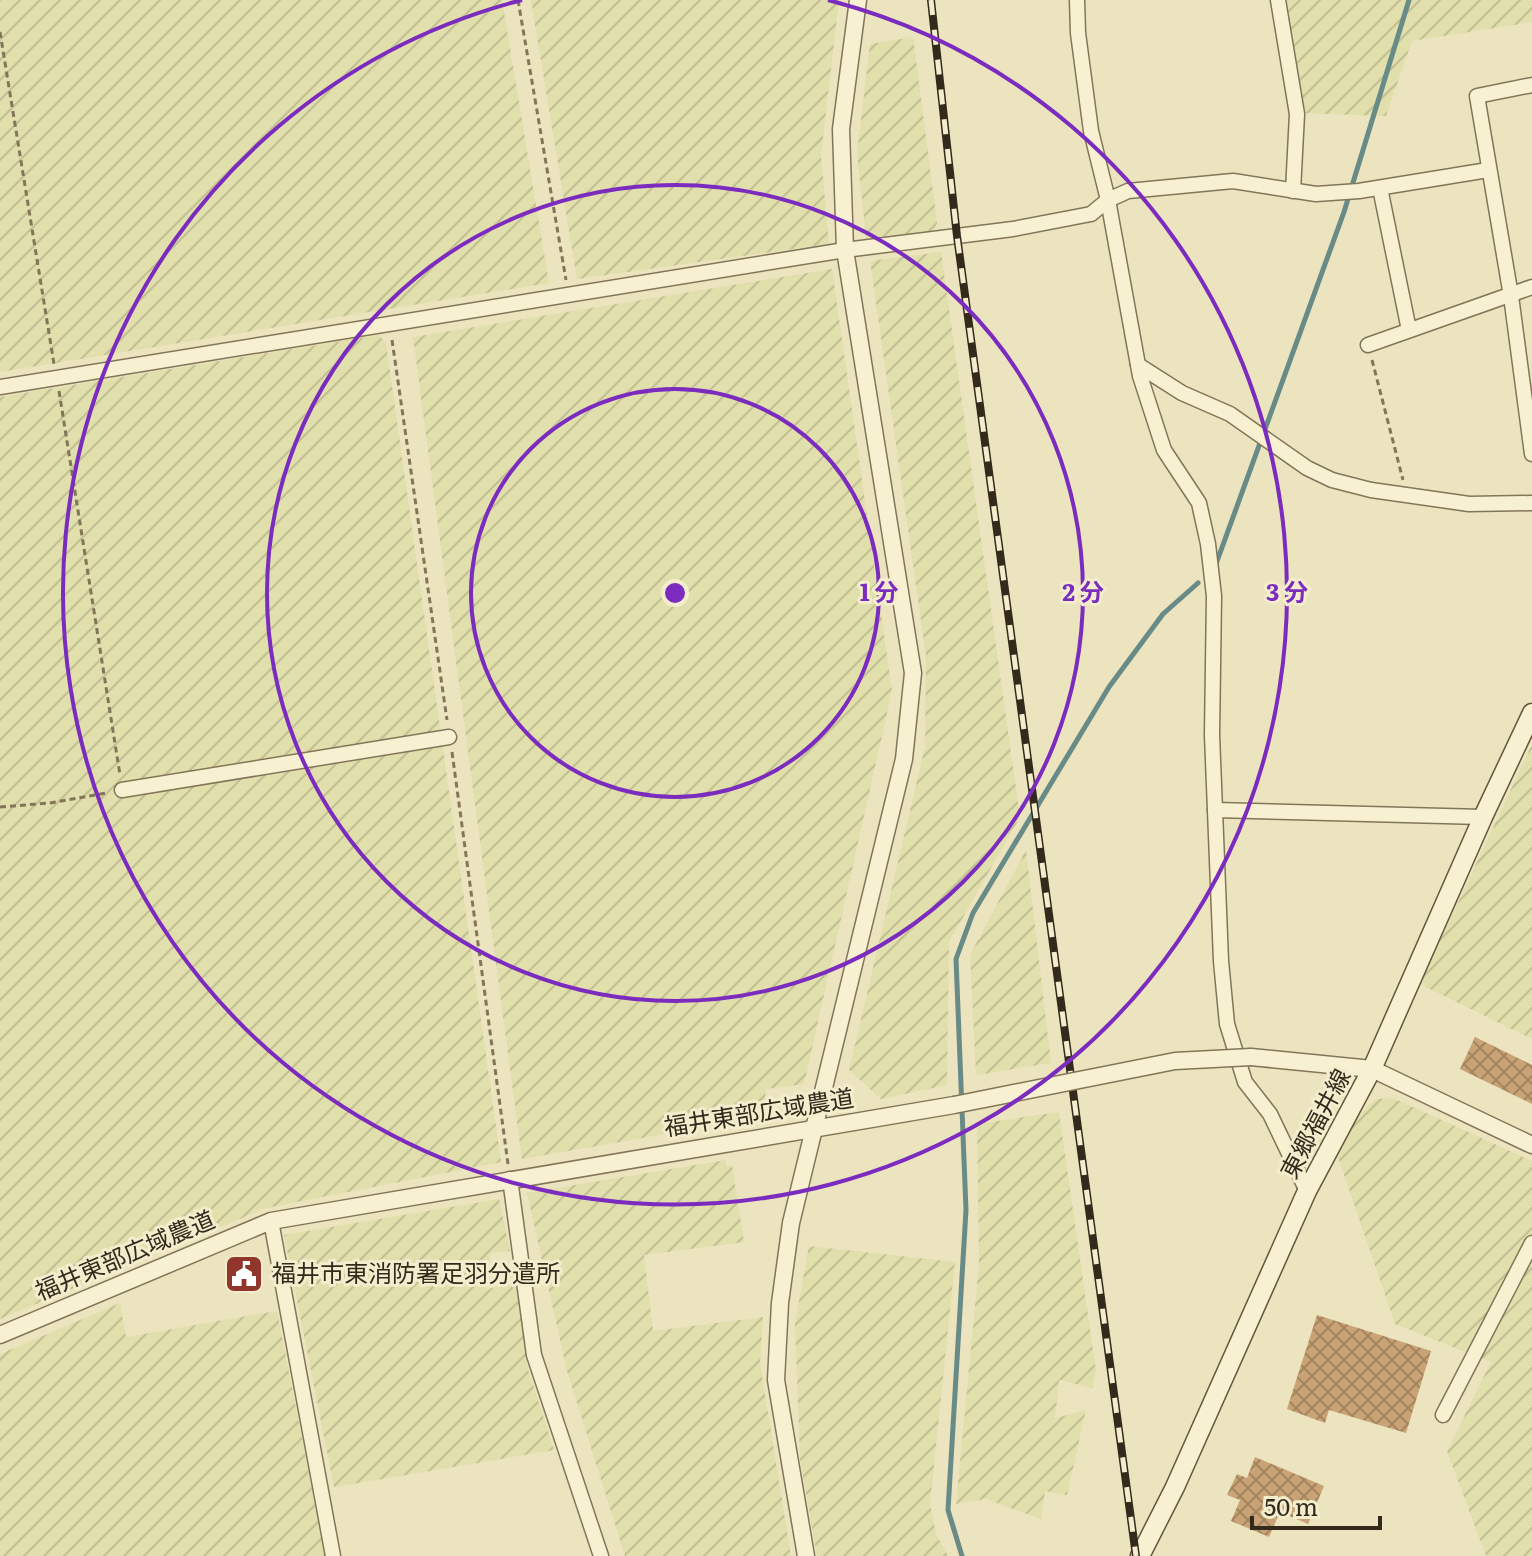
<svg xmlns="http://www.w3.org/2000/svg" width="1532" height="1556" font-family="Literata,'Noto Sans JP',serif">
<defs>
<pattern id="farmland-furrows" width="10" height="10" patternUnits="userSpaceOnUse" patternTransform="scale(2)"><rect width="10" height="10" fill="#e1dfac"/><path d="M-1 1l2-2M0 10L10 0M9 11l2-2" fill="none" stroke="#c2c093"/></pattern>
<pattern id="building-cross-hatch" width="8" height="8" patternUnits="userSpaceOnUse" patternTransform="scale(2)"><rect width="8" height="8" fill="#c9a375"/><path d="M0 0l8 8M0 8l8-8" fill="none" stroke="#a4855f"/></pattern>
</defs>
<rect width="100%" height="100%" fill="#ece4be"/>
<!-- farmland -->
<g fill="url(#farmland-furrows)">
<polygon points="0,0 502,0 549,283 0,372"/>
<polygon points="531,0 839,0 821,155 829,244 577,279"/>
<polygon points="1285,0 1532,0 1532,22 1412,41 1386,116 1301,113"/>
<polygon points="913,37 937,223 934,231 866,238 857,153 870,44"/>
<polygon points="941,252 1020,817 949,942 947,1085 881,1099 849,1070 925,747 926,656 870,261"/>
<polygon points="832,269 892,691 804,1084 766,1089 763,1117 522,1159 413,337"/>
<polygon points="378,335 386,343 501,1162 266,1208 0,1319 0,397"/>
<polygon points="1532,744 1532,1039 1420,984"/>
<polygon points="1026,850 1051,1063 976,1075 970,955"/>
<polygon points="1393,1098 1532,1161 1532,1556 1486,1556 1447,1451 1491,1362 1395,1324 1338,1157 1354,1122 1364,1110 1376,1099"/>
<polygon points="1059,1112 1096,1371 1092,1388 1059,1380 1055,1418 1086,1410 1067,1495 1045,1491 1041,1519 986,1499 956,1504 979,1264 977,1124"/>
<polygon points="726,1160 726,1166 732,1166 744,1242 644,1255 653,1331 763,1317 760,1363 791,1556 625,1556 567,1371 527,1193"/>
<polygon points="499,1199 510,1251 491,1253 485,1280 487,1289 516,1284 528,1369 554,1450 334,1487 284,1235"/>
<polygon points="809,1246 955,1262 930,1504 936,1534 948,1556 817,1556 800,1459 795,1323"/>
<polygon points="120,1303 126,1337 277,1311 325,1556 0,1556 0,1354"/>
</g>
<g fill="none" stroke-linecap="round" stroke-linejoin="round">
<!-- stream -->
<g stroke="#698b87" stroke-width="5">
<polyline points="1216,564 1344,212 1409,0"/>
<polyline points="962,1556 948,1510 966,1210 956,959 973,913 1109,687 1163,614 1198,583"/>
</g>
</g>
<!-- building -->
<g fill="url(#building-cross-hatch)">
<polygon points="1475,1037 1532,1065 1532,1104 1460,1069"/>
<polygon points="1317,1315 1431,1351 1406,1433 1329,1410 1325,1423 1287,1409"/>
<polygon points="1255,1457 1324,1486 1308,1524 1280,1512 1269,1537 1231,1521 1240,1500 1227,1495 1237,1474 1247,1478"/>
</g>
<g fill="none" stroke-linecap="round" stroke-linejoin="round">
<defs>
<g id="minor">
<polyline points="1077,0 1078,33 1091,131 1108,200 1140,376 1164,450 1199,503 1208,544 1214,596 1212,735 1221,961 1227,1024 1245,1082 1270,1114 1307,1191"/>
<polyline points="1278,0 1297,114 1293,191"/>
<polyline points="1532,85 1477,96 1511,296 1532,454"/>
<polyline points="1380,188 1409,330"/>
<polyline points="1368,345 1532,287"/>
<polyline points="1138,365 1182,393 1230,414 1307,468 1332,480 1371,490 1469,504 1532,503"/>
<polyline points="0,387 845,250 1013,229 1091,214 1108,200 1128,191 1233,181 1316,194 1359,191 1488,170"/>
<polyline points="122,790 449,737"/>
<polyline points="1215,810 1483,817"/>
<polyline points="510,1179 534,1355 601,1556"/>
<polyline points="271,1221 333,1556"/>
<polyline points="1443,1415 1532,1243"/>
</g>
<g id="tertiary">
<polyline points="1251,1057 1372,1069 1532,1145"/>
<polyline points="0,1335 271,1221 954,1105"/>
<polyline points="806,1556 776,1380 780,1303 791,1223 904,759 913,673 845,250 841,129 858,0"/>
</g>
<polyline id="secondary" points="1140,1556 1175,1487 1307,1191 1372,1069 1483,817 1532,713"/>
</defs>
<!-- minor casing -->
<use href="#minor" stroke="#837558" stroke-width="17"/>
<!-- tertiary casing -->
<use href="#tertiary" stroke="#837558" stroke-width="19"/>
<!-- secondary casing -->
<use href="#secondary" stroke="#65553b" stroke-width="21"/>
<!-- path -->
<g stroke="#837558" stroke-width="3" stroke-dasharray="6 4" stroke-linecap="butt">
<polyline points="518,0 566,280"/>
<polyline points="0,32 54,364"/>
<polyline points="392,340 447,720"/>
<polyline points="1372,360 1403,480"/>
<polyline points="59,391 120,775"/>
<polyline points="452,752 508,1164"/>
<polyline points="0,807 50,803 106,793"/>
</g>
<!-- minor -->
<use href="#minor" stroke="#f7f1d1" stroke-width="14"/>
<!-- tertiary -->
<use href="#tertiary" stroke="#f7f1d1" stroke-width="16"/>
<!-- secondary -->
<use href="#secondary" stroke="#f7f1d1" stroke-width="18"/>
<defs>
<polyline id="rail" points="931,0 957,236 1136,1556"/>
</defs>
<!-- rail casing -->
<use href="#rail" stroke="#332a1c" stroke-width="8"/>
<!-- rail -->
<use href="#rail" stroke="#f4edcd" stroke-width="5" stroke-dasharray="15" stroke-linecap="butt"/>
<defs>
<polyline id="tertiary-bridge" points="954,1105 1175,1061 1251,1057"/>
</defs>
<!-- tertiary-bridge casing -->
<use href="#tertiary-bridge" stroke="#837558" stroke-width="19" stroke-linecap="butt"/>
<!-- tertiary-bridge -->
<use href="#tertiary-bridge" stroke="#f7f1d1" stroke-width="16"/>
</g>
<!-- distance rings -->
<g fill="none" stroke="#7b2cbf" stroke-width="4">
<circle cx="675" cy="593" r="204"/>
<circle cx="675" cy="593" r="408"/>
<path d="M828 0A612 612 0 1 1 522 0"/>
</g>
<!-- icons -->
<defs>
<symbol id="civic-square" viewBox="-11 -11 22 22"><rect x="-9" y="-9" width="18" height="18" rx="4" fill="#90362a" stroke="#f4edcd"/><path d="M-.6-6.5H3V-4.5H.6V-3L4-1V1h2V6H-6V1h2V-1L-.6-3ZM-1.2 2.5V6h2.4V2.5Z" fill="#fff"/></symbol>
</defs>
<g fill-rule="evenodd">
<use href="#civic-square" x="222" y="1252" width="44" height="44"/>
</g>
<g text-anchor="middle" stroke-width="6" stroke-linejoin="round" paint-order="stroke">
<!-- street labels -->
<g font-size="24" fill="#332a1c" stroke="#f4edcd">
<text transform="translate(759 1113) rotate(-9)" y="8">福井東部広域農道</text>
<text transform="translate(1316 1124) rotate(-62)" y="8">東郷福井線</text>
<text transform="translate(125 1256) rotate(-23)" y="8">福井東部広域農道</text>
</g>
<!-- poi labels -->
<g font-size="24" fill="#332a1c" stroke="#f4edcd" text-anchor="start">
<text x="272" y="1282">福井市東消防署足羽分遣所</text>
</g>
</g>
<circle cx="675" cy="593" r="12" fill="#7b2cbf" stroke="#f4edcd" stroke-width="4"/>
<g font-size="24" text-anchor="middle" font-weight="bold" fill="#7b2cbf" stroke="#f4edcd" stroke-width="6" stroke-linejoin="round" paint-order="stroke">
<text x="879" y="601">1 分</text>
<text x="1083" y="601">2 分</text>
<text x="1287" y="601">3 分</text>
</g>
<!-- scale -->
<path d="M1252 1516v12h128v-12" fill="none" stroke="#332a1c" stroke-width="4"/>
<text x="1264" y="1516" font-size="24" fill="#332a1c" stroke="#f4edcd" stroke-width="6" paint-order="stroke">50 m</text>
</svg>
